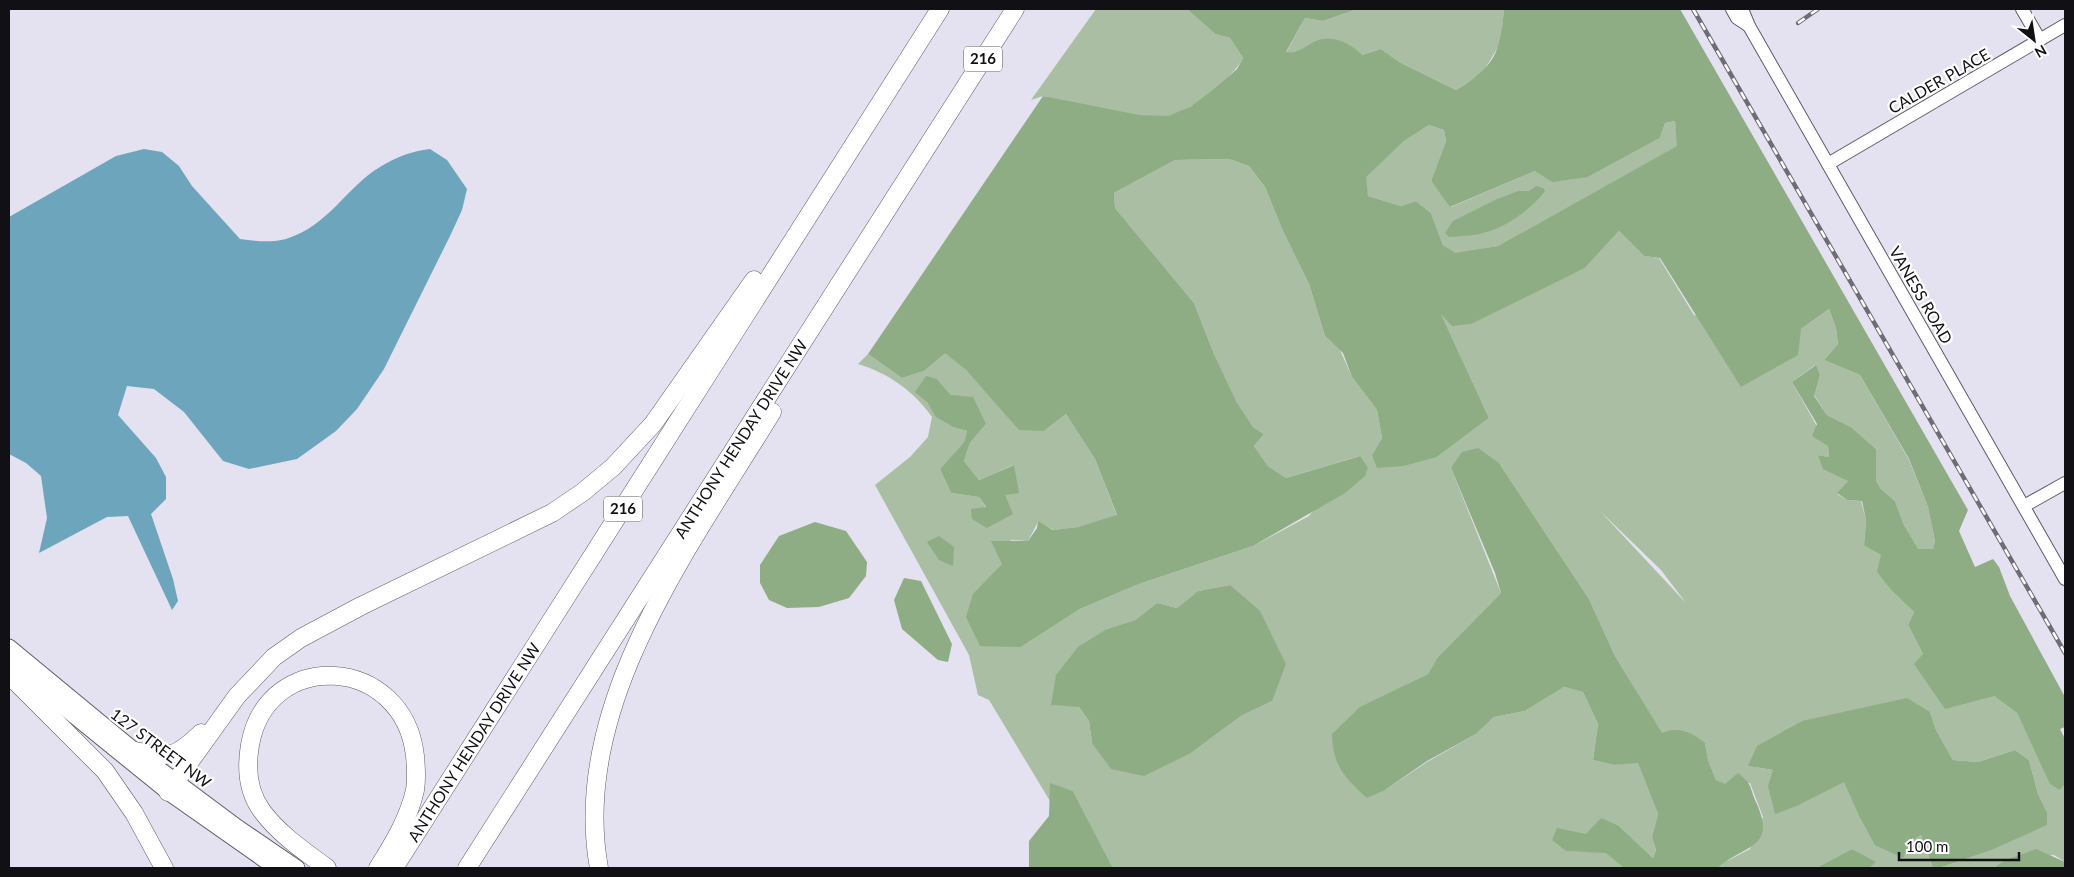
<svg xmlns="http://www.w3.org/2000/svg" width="2074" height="877" font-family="Lato,sans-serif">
<rect width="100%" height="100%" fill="#e4e2f0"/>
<!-- green -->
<g fill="#a9bea2" fill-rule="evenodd">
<path d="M1096 9H1187L1215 34 1230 38 1243 58C1236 71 1225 79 1214 89 1201 100 1185 113 1168 116 1142 121 1071 103 1043 96L1031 100Z"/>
<polygon points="1357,9 1504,9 1501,42 1483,72 1456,90 1401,63 1381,49 1362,55 1323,39 1296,54 1286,53 1305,18 1323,21"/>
<path d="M1675 121 1678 146 1498 246 1455 254 1443 245 1431 213 1416 201 1401 206 1368 196 1365 177 1404 141 1429 125 1444 130 1446 141 1431 181 1451 207 1535 171 1588 177 1660 138 1665 123ZM1536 186 1485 233 1465 235 1518 191H1528Z"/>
<path d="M1229 159 1249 166 1265 187 1282 229 1309 284 1325 336 1340 350 1352 377 1377 410 1382 438 1372 455 1437 457 1489 418 1440 312 1530 293 1585 268 1619 231 1644 256 1659 258 1694 315 1801 329 1829 309 1836 328 1838 344 1824 360 1860 375 1909 460 1928 507 1935 541 1933 550H1918L1904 525 1895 501 1881 489 1876 481V449L1851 427 1827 415 1814 395 1820 375 1815 365 1792 382 1828 446 1829 457 1818 455 1848 481 1837 494 1847 500 1861 501 1866 520 1864 546 1881 555 1893 592 1914 612 1908 625 1923 654 1994 696 2017 713 2036 753 2060 790 2065 784V862L2054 855 2003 861 1994 868H1939L1992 850 2046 825 2047 812 2038 794 2029 760 2015 750 1978 762 1953 760 1936 730 1930 712 1748 766 1773 770 1799 805 1844 781 1858 814 1910 843 1921 835 1933 868H1870L1875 863 1852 849 1816 868H1718L1725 862 1750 849 1763 817 1750 783 1725 785 1716 780 1708 760 1705 743 1662 734 1615 656 1589 599 1499 463 1451 468 1501 593 1437 658 1428 674 1402 687 1385 790 1427 762 1476 734 1494 717 1525 711 1564 687 1583 692 1598 724 1593 760 1614 765 1638 762 1658 814 1652 837 1656 850 1653 858 1619 826 1586 834 1566 851 1606 852 1624 868H1113L1073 791 1050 784V801L989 700 978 695 969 655 875 485 910 457 928 437 932 417C914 391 888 373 858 364L868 354 902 378 924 371 945 352 966 370 990 396 1044 431 1066 414 1095 459 1117 516 1078 527 1054 530 1038 522 1028 541 1011 540 1002 564 993 575 1021 647 1080 609 1139 584 1253 546 1309 516 1359 456 1286 478 1268 466 1254 446 1264 434 1253 427 1238 406 1214 354 1194 303 1115 208 1114 193 1175 160ZM937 379 951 395 986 424 970 443 964 461 979 480 1013 465 1005 494 972 519 986 508 979 497 951 493 940 469 964 442 967 431C946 425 938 420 927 402ZM1600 511 1661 570 1686 603ZM1230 585 1272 701 1241 716 1191 753 1092 743 1089 721 1078 706 1052 705 1107 629 1135 620 1157 603 1177 608 1198 591Z"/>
</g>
<!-- forest -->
<g fill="#8fad84" fill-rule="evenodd">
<path d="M1187 9H1357L1323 21 1305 18 1286 52C1302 55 1308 41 1323 39 1338 37 1353 45 1362 55L1381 49 1401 63 1456 90C1495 66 1500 54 1504 9H1680L1968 510 1959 531 1975 567 1993 559 1999 567 2010 596 2065 697V727L2060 729 2065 739V784L2060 790 2050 784 2017 713 1994 696 1945 709 1914 664 1923 654 1908 625 1914 612 1893 592 1877 572 1881 555 1864 546 1866 520 1862 501 1847 500 1837 493 1848 481 1823 469 1818 455 1829 457 1828 446 1812 436 1817 424 1792 382 1816 365 1820 375 1814 396 1827 415 1851 427 1876 449V481L1881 489 1895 501 1904 525 1918 549H1933L1935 541 1928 507 1909 459 1860 375 1824 360 1838 344 1836 328 1829 309 1801 329 1798 355 1741 387 1660 258 1644 256 1619 231 1585 268 1471 324 1452 326 1441 314 1489 418 1437 457 1403 466 1377 468 1372 455 1382 438 1377 410 1352 377 1343 353 1325 336 1309 284 1282 229 1265 187 1249 166 1229 159 1175 160 1114 193 1115 208 1194 303 1214 354 1237 403 1253 427 1264 434 1254 446 1268 466 1286 478 1360 456 1368 468 1365 476 1345 493 1253 546 1139 584 1080 609 1021 647 980 646 966 617 973 594 1002 564 991 541H1028L1037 528 1038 521 1053 530 1078 527 1117 515 1095 459 1066 414 1044 431 1019 430 966 370 945 353 924 371 902 378 868 354 1043 96 1139 115 1168 116 1190 107 1210 92 1237 69 1243 58 1230 38 1215 34ZM1675 121 1677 146 1498 246 1455 253 1443 245 1431 213 1416 201 1401 206 1368 196 1366 177 1404 141 1429 125 1444 130 1446 141 1431 181 1450 207 1535 171 1552 182 1588 177 1660 138 1665 123Z"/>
<path d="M1536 186 1543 188 1545 191C1531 209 1507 227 1484 233 1473 236 1460 236 1449 237L1445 233 1453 221 1495 200 1518 191H1528Z"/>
<polygon points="926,376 937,379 951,395 973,397 986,424 970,443 964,461 979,480 1014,465 1019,493 1005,495 1013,514 987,528 972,519 971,509 986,507 979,497 951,493 940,469 964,442 967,431 953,427 936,417 927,402 915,392"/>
<path d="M1478 448 1499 463 1589 599 1615 656 1662 733C1678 726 1691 732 1705 743L1708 760 1716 780 1725 784 1738 773C1753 785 1749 786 1756 802 1778 850 1743 844 1718 868H1624L1606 853 1566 851 1552 840 1557 828 1586 834 1601 818 1619 826 1653 858 1656 850 1652 837 1658 814 1638 763 1614 765 1593 760 1598 724 1583 692 1564 687 1525 711 1494 717 1476 734 1427 761 1385 790 1367 798C1344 777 1333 766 1332 734L1360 707 1428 674 1437 658 1501 593 1495 573 1451 468 1462 452Z"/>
<polygon points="815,522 846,531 867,562 866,576 849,598 819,607 787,608 769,600 760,583 760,565 779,536"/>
<polygon points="939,536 954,547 953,566 939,560 927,542"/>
<polygon points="904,578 921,581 952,644 948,662 938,660 902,629 894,600"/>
<polygon points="1230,585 1260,611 1286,664 1272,701 1241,716 1191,753 1144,776 1111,769 1092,743 1089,721 1079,707 1051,705 1056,675 1078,647 1107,629 1135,620 1157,603 1177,608 1198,591"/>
<polygon points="1907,698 1930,712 1936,730 1953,760 1978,762 2015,750 2029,760 2038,794 2047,812 2047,825 1992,850 1939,868 1933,868 1921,835 1910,843 1903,858 1875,845 1858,814 1844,782 1799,805 1775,814 1768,786 1773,770 1748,766 1757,746 1802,721"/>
<polygon points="1050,783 1073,791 1113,868 1029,868 1029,841 1049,816"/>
<polygon points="1852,849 1876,862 1870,868 1816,868"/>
<polygon points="2036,849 2065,862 2065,868 1994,868 2003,861"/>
</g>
<!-- water -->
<path fill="#6da5bc" d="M144 149 162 152 179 166 192 186 240 239C254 241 272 243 286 239 330 225 345 188 380 167 396 157 412 151 430 149L447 160 467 189 462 210 451 234 384 369 357 409 336 431 297 459 249 469 223 461 184 412 154 389 127 386 118 415 156 458 166 477V499L151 514 173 579 178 601 172 610 128 516 107 517 39 553 47 518 41 476 26 463 9 454V217L116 156Z"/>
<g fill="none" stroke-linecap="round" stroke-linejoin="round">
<defs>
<g id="minor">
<polyline points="1732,9 1737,18 1749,26"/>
<polyline points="1742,9 1749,26 2065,579"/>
<polyline points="2022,9 2040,40"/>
<polyline points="1828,164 2065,25"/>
<polyline points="2024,506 2065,483"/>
</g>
<g id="major">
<polyline points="9,647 135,751 237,827 297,868"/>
<polyline points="9,663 168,792 276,868"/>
</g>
<g id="highway">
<polyline points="9,675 105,771 134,813 164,868"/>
<path d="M135 751C170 758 175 758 201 733"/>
<polyline points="168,792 237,696 274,657 301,638 361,606 552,513 583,492 613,467 653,424 754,280"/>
<path d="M327 868C304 851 279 834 262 811 248 792 246 768 250 745 267 647 404 655 415 756 416 767 417 779 415 790 409 818 393 844 378 868"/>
<path id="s1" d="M394 868 940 9"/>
<path id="s2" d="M467 868 1015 9"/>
<path d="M599 868C569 705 692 544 772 412"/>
</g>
</defs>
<!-- minor casing -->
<use href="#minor" stroke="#5f5c69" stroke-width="14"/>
<!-- major casing -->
<use href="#major" stroke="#5f5c69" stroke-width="17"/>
<!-- highway casing -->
<use href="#highway" stroke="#5f5c69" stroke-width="19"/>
<!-- minor -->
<use href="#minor" stroke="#fff" stroke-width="12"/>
<!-- major -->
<use href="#major" stroke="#fff" stroke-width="15"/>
<!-- highway -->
<use href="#highway" stroke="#fff" stroke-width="18"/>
<defs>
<g id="rail">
<polyline points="1693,9 2065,653"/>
<polyline points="1798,23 1818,9"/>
</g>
</defs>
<!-- rail casing -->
<use href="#rail" stroke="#6e6d76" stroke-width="4.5"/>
<!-- rail -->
<use href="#rail" stroke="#fff" stroke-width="2.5" stroke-dasharray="8" stroke-linecap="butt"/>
</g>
<g text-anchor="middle" stroke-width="4.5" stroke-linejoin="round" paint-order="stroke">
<!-- shield labels -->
<g fill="#fff" stroke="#58585b" stroke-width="1">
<rect x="964" y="46.5" width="38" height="25" rx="4"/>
<rect x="604" y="496.5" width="38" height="25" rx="4"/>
</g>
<g font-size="15" font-weight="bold" fill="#111015">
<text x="983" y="64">216</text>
<text x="623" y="514">216</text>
</g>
<!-- street labels -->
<g font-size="16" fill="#111015" stroke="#fff">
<text transform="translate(1939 81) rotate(-30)" y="6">CALDER PLACE</text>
<text transform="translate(1921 295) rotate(60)" y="6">VANESS ROAD</text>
<text dy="6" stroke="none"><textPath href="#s2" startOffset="509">ANTHONY HENDAY DRIVE NW</textPath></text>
<text dy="6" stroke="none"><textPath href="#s1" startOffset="149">ANTHONY HENDAY DRIVE NW</textPath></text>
<text transform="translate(161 748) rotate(37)" y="6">127 STREET NW</text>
</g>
</g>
<!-- border -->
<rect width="2074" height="877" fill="none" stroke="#111015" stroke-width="20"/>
<!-- north arrow -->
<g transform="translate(2034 40) rotate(150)" stroke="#ffffff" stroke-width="4" paint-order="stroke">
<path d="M0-4L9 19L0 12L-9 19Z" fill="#111015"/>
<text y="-8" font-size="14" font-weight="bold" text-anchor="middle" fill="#111015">N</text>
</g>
<!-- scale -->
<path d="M1899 852v8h120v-8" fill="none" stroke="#111015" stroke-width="2.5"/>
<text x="1906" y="852" font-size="15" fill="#111015" stroke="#ffffff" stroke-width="4" paint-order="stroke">100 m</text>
</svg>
